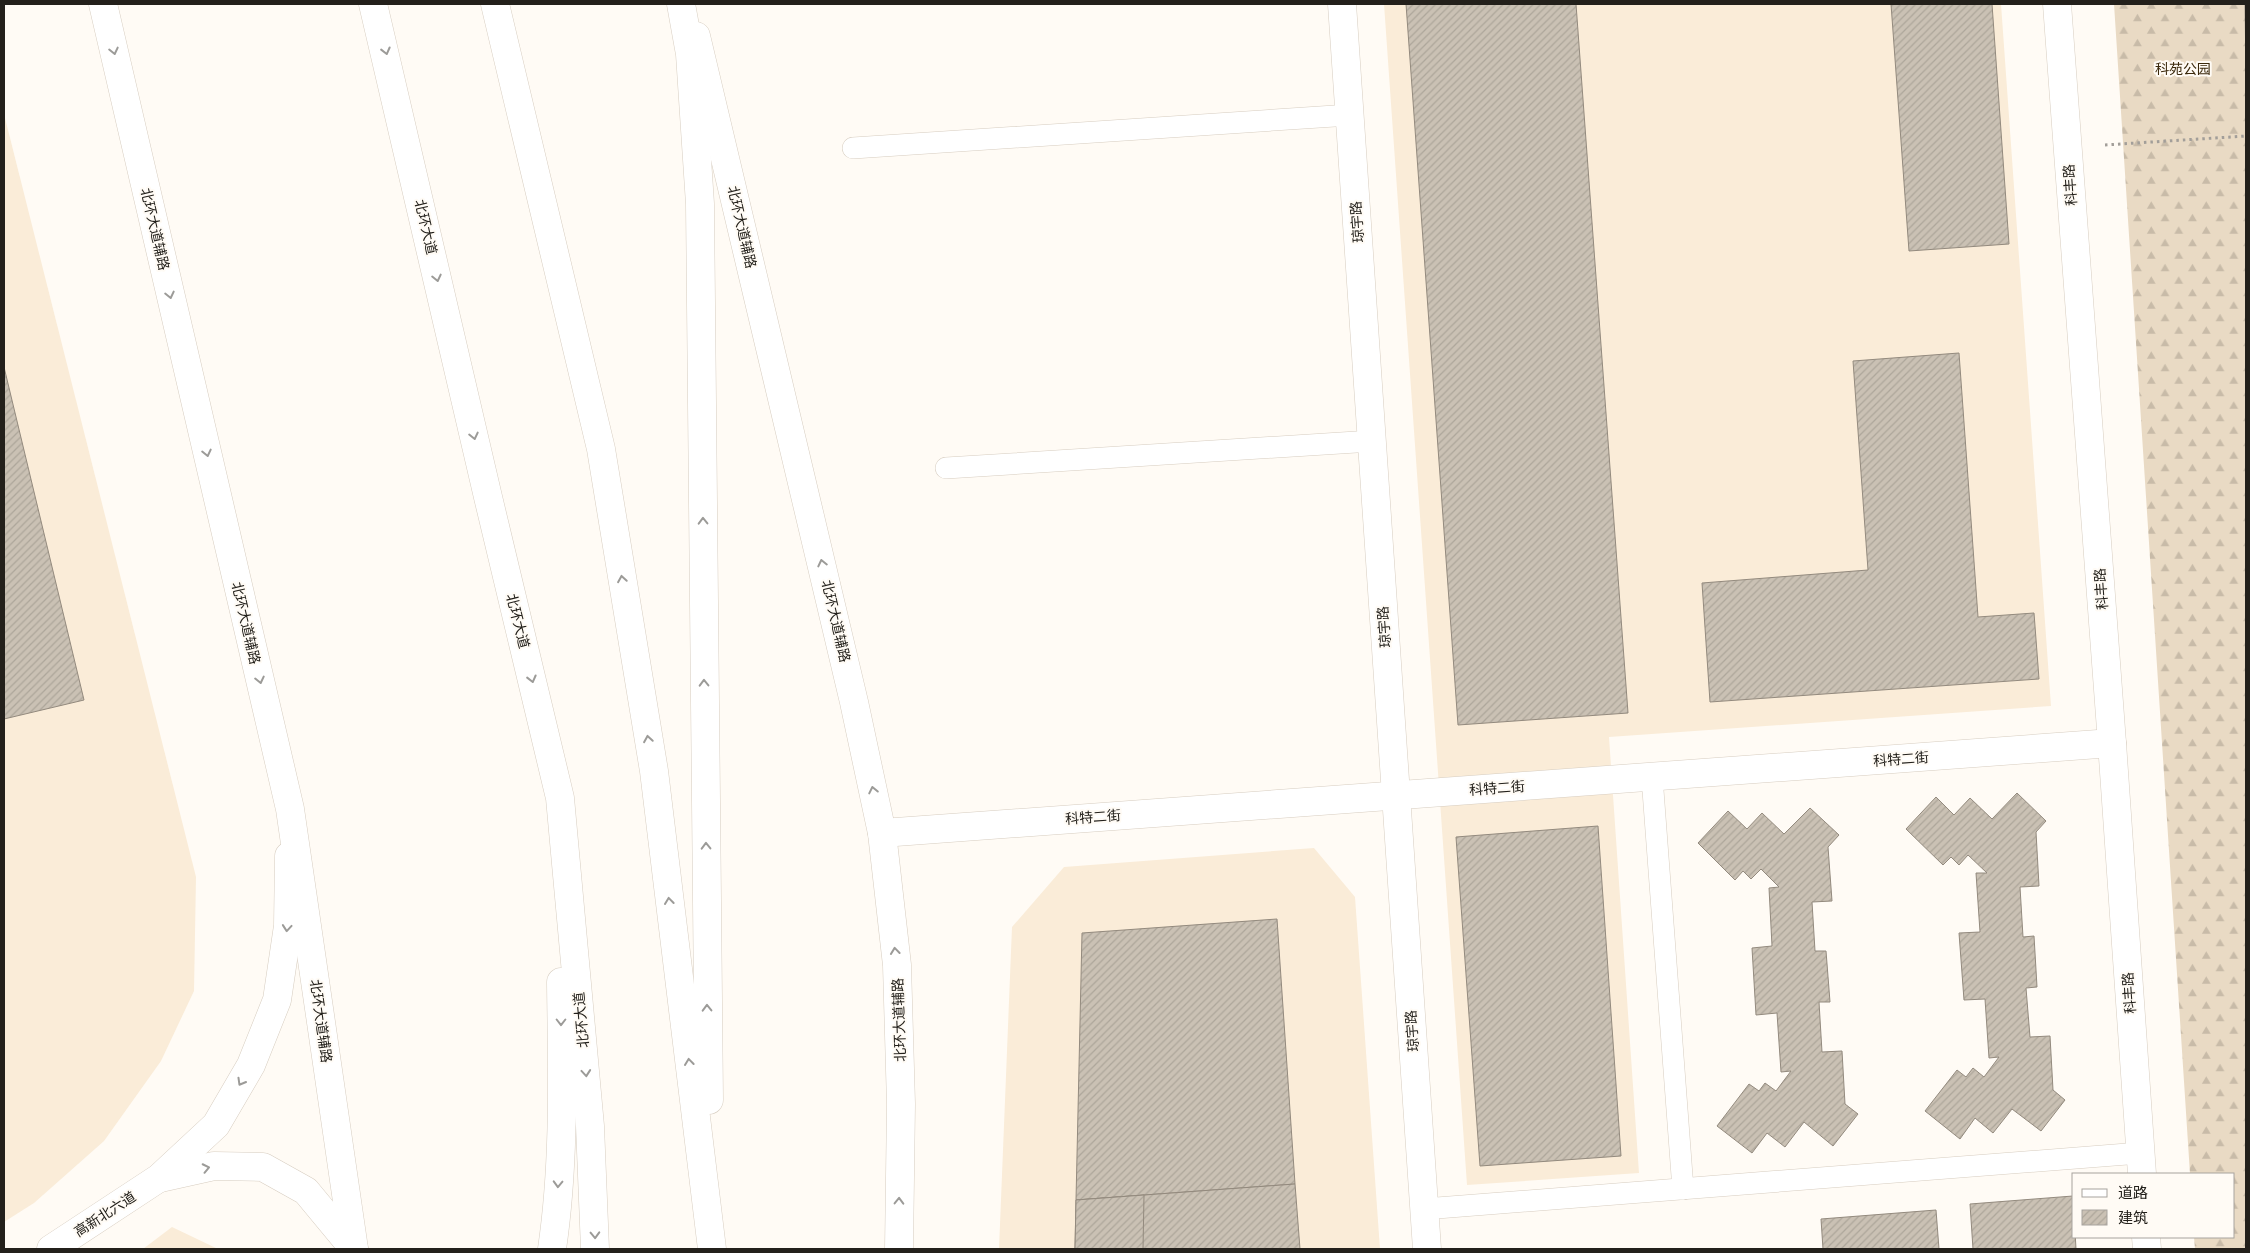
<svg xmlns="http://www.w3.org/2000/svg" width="2250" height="1253" font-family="'PT Sans Narrow','Noto Sans SC',sans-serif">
<defs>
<pattern id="forest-firs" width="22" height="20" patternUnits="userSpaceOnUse" patternTransform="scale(1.25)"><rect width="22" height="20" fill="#e9dac4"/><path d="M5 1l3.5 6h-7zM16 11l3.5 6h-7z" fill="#c8bba8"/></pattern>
<pattern id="building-hatch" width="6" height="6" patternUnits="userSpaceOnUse" patternTransform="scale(1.25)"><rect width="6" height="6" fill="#cac1b4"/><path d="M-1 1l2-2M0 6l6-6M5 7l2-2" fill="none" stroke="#ada69a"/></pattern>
</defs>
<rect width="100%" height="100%" fill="#fffbf5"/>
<!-- built -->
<g fill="#faecd8">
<polygon points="1384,4 2001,4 2051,706 1609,737 1639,1173 1467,1185"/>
<polygon points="4,114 196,877 194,991 161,1061 104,1141 34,1203 4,1222"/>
<polygon points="1314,848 1355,897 1380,1249 999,1249 1012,927 1064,867"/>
<polygon points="172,1227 218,1249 143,1249"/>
</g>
<!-- forest -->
<polygon fill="url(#forest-firs)" points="2114,4 2246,4 2246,1249 2195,1249 2194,1237 2234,1237 2234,1174 2190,1174"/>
<!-- building -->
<g fill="url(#building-hatch)" stroke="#938a7e">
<polygon points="1406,4 1576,4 1628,713 1458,725"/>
<polygon points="1891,4 1992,4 2009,244 1909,251"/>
<polygon points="2245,4 2246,4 2246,72"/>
<polygon points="1959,353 1978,617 2034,613 2039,679 1710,702 1702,583 1868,570 1853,361"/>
<polygon points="4,367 84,700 4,719"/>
<polygon points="2017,793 2046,821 2036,832 2039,886 2020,887 2023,937 2034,936 2037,987 2026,988 2030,1037 2050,1036 2053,1090 2065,1100 2041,1131 2012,1109 1993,1133 1975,1118 1960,1139 1925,1111 1957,1070 1966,1077 1973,1068 1984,1077 1999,1057 1989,1058 1985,999 1964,1000 1959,933 1980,932 1976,873 1987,873 1968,855 1959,865 1951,857 1943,865 1906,829 1936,797 1954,815 1970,798 1992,819"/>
<polygon points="1810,808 1839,835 1828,847 1832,901 1812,902 1815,951 1826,951 1830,1002 1819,1002 1822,1052 1842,1051 1845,1104 1858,1114 1833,1146 1804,1122 1785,1147 1767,1133 1752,1153 1717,1126 1749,1084 1759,1091 1765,1083 1776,1091 1791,1071 1781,1072 1777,1013 1756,1015 1752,948 1772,946 1769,888 1779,887 1761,869 1751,879 1743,871 1735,880 1698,843 1728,811 1747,829 1762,813 1784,834"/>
<polygon points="1598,826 1621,1156 1480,1166 1456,837"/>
<polygon points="1277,919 1295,1184 1076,1200 1082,933"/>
<polygon points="1295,1184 1300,1249 1075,1249 1076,1200"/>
<polygon points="1144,1195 1143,1249 1075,1249 1076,1200"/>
<polygon points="2073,1196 2076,1249 1973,1249 1970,1204"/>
<polygon points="1936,1210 1939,1249 1823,1249 1821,1219"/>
</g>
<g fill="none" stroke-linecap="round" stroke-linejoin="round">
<defs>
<g id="lane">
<polyline points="853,148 1350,115"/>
<polyline points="946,468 1372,441"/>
<polyline points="1652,777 1683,1189"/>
<polyline points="1424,1209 2140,1153"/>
</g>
<g id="street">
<polyline points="1342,4 1427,1249"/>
<polyline points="882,833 2112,743"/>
</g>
<g id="secondary">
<polyline points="2057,4 2112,743 2142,1174"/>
<polyline points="160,1178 214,1166 263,1167 306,1191 354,1249"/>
<polyline points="2146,1237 2147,1249"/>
<polyline points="51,1249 159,1178 216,1125 251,1065 277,1000 288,926 289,856"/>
</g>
<g id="primary">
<polyline points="103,4 290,809 354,1249"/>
<polyline points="696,36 854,702 882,833 897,965 901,1104 899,1249"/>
</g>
<g id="highway">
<polyline points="373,4 488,497 560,798 590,1126 595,1249"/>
<polyline points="495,4 601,449 654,771 712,1249"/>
<polyline points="681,4 690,54 700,204 709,1100"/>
<path d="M552 1249C565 1161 562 1071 561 982"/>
</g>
</defs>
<!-- lane casing -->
<use href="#lane" stroke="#d7cdc0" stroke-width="22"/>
<!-- street casing -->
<use href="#street" stroke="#d7cdc0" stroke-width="29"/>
<!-- secondary casing -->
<use href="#secondary" stroke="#d7cdc0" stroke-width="29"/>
<!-- primary casing -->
<use href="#primary" stroke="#d7cdc0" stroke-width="29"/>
<!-- highway casing -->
<use href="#highway" stroke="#d7cdc0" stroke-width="29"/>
<!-- path -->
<polyline stroke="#a29e99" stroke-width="3" stroke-dasharray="2.5 4" stroke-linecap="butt" points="2105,145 2246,136"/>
<!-- lane -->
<use href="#lane" stroke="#fff" stroke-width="21"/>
<!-- street -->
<use href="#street" stroke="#fff" stroke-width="28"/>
<!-- secondary -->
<use href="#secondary" stroke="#fff" stroke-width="28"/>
<!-- primary -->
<use href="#primary" stroke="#fff" stroke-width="28"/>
<!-- highway -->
<use href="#highway" stroke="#fff" stroke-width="28"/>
</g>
<!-- one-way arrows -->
<defs><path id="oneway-chevron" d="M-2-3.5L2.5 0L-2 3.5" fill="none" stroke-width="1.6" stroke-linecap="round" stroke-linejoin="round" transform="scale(1.25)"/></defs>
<g stroke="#9c9b98">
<use href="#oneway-chevron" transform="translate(114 51) rotate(77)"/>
<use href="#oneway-chevron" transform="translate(386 51) rotate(76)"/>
<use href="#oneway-chevron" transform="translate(437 278) rotate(77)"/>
<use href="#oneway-chevron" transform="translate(170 295) rotate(77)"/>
<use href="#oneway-chevron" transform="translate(474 436) rotate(77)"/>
<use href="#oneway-chevron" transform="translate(207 453) rotate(77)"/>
<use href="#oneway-chevron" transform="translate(703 521) rotate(-91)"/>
<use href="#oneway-chevron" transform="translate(822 563) rotate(-103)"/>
<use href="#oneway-chevron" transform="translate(622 579) rotate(-99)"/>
<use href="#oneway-chevron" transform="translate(532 679) rotate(76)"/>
<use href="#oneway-chevron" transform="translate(260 680) rotate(77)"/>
<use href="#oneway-chevron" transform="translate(704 683) rotate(-91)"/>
<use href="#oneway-chevron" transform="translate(648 739) rotate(-99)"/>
<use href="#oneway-chevron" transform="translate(873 790) rotate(-102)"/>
<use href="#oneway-chevron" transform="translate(706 846) rotate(-91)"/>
<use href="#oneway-chevron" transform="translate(669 901) rotate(-97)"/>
<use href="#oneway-chevron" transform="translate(287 928) rotate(95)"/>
<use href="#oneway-chevron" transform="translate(895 951) rotate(-96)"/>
<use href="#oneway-chevron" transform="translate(707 1008) rotate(-91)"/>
<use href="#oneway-chevron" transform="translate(561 1022) rotate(90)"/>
<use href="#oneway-chevron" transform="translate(689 1062) rotate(-97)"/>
<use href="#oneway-chevron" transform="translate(586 1073) rotate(85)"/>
<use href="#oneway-chevron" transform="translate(241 1082) rotate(120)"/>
<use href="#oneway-chevron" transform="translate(206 1168) rotate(-12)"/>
<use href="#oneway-chevron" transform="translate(558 1184) rotate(92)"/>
<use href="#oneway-chevron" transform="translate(899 1201) rotate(-89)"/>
<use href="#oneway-chevron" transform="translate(595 1235) rotate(88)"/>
</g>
<g text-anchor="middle" stroke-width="4" stroke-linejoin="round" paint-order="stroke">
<!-- park labels -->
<g font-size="14" fill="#3b290c" stroke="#fffbf5">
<text x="2183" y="74">科苑公园</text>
</g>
<!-- street labels -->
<g font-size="14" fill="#23201b" stroke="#fffbf5">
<text transform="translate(2070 185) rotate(-94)" y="5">科丰路</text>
<text transform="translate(1357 222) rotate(-94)" y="5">琼宇路</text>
<text transform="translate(426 227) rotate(77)" y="5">北环大道</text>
<text transform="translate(742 227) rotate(77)" y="5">北环大道辅路</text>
<text transform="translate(155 229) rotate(77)" y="5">北环大道辅路</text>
<text transform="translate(2101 589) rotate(-94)" y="5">科丰路</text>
<text transform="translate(518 621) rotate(76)" y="5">北环大道</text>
<text transform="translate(836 621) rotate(77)" y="5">北环大道辅路</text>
<text transform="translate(246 623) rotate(77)" y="5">北环大道辅路</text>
<text transform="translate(1384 627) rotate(-94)" y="5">琼宇路</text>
<text transform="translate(1901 759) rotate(-4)" y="5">科特二街</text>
<text transform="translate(1497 788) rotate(-4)" y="5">科特二街</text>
<text transform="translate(1093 817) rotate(-4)" y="5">科特二街</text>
<text transform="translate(2129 993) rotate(-94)" y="5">科丰路</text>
<text transform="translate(581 1020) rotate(-95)" y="5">北环大道</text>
<text transform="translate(899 1020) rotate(-92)" y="5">北环大道辅路</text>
<text transform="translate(321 1021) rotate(82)" y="5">北环大道辅路</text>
<text transform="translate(1412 1031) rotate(-94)" y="5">琼宇路</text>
<text transform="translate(105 1214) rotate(-33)" y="5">高新北六道</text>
</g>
</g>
<!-- border -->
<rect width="2250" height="1253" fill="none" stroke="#23201b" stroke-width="10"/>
<!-- legend -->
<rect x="2072" y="1173" width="162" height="65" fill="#fffbf5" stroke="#a7a39e"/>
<rect x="2082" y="1189" width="25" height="8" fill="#ffffff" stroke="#a7a39e"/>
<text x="2118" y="1198" font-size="15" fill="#23201b">道路</text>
<rect x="2082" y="1210" width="25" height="15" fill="url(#building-hatch)" stroke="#a7a39e"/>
<text x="2118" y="1223" font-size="15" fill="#23201b">建筑</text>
</svg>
